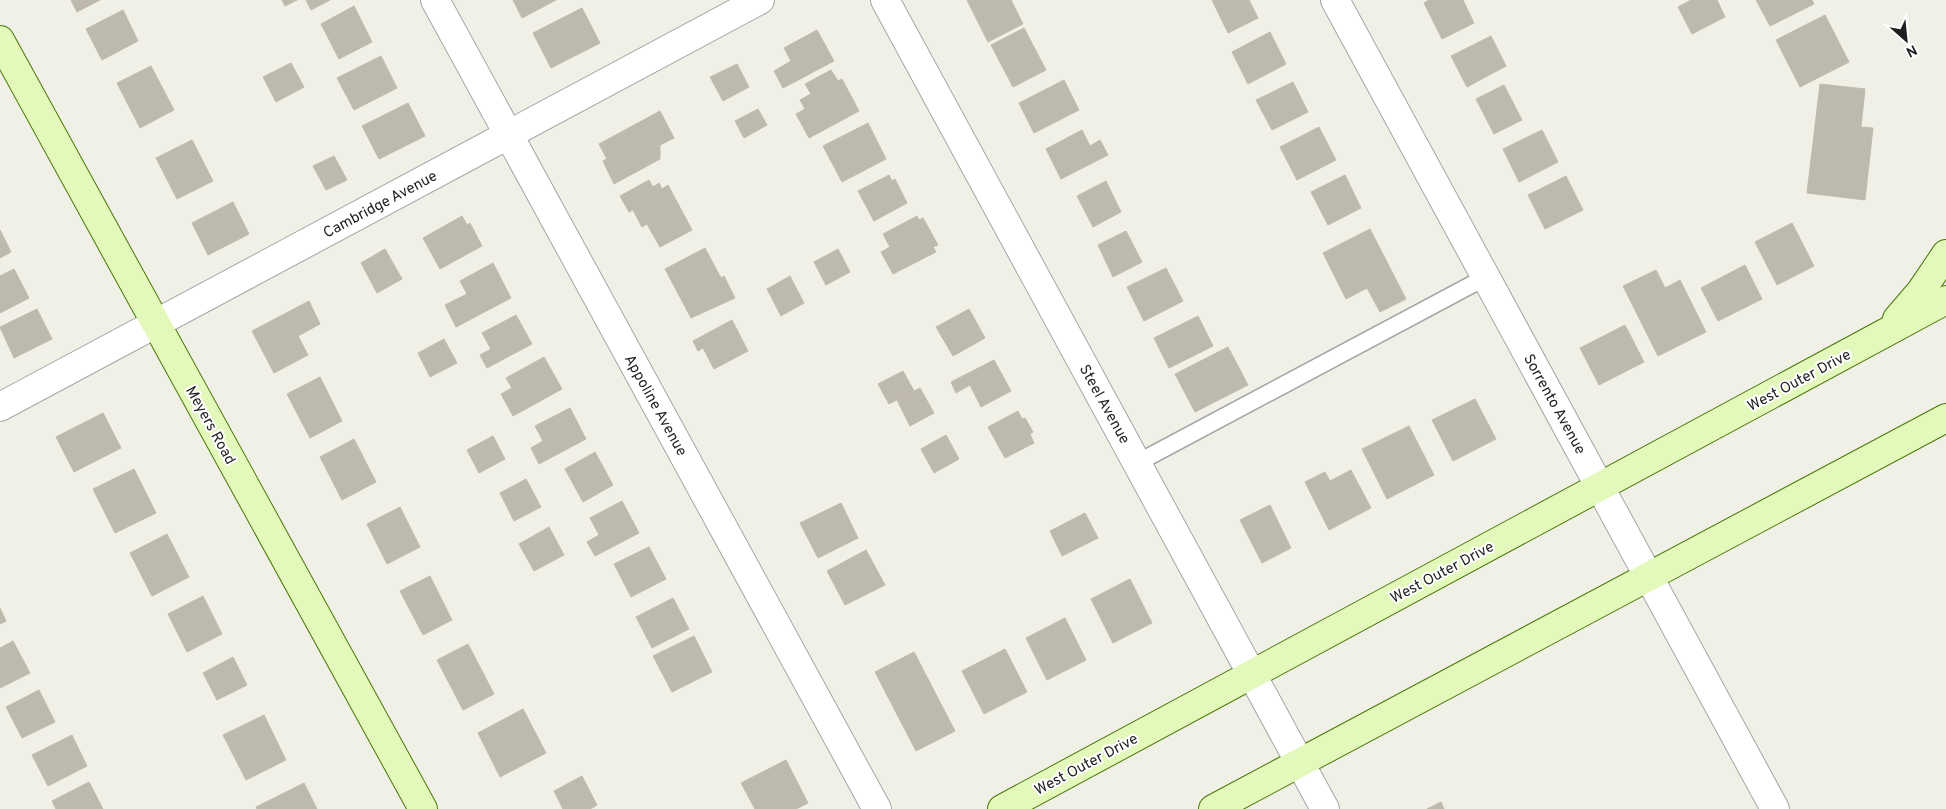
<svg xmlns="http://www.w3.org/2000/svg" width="1946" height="809" font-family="Overpass,sans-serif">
<rect width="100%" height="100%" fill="#f0f0e6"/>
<!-- building -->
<g fill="#bdb9af" stroke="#c2bba8">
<polygon points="71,0 100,0 77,12"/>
<polygon points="282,0 297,0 285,6"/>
<polygon points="306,0 330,0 311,10"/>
<polygon points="513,0 556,0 522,18"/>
<polygon points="967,0 1011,0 1023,24 988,42"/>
<polygon points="1212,0 1249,0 1258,18 1228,33"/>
<polygon points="1429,0 1463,0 1474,23 1442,39 1424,3"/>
<polygon points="1691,0 1717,0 1725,17 1692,34 1678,7"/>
<polygon points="1756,0 1812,0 1814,4 1770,26"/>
<polygon points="354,6 372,42 339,59 321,24"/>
<polygon points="582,8 600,43 551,68 533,33"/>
<polygon points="123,10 138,41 102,60 86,29"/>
<polygon points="1825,15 1849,62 1800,87 1776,40"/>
<polygon points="1024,28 1046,70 1013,87 991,45"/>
<polygon points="817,30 834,61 783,88 774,71 791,61 784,48"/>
<polygon points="1270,32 1286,64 1248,84 1232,52"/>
<polygon points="1491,36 1506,66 1467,87 1451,56"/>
<polygon points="381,56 397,88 354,110 337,78"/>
<polygon points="291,63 304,87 276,102 263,77"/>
<polygon points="737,64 749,87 723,101 710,77"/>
<polygon points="151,66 174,110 140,128 117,83"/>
<polygon points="831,70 838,81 842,79 859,111 809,138 796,114 805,109 800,100 811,94 805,84"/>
<polygon points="1064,80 1079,110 1034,133 1019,103"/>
<polygon points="1293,82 1308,112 1272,130 1256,100"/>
<polygon points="1820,84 1865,89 1861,127 1873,128 1865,200 1807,193"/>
<polygon points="1504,85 1522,120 1494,134 1476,99"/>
<polygon points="408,103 425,136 379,159 362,126"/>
<polygon points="758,109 767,125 744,138 735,121"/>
<polygon points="660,111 674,138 660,145 660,159 614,184 603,161 607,159 599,144"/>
<polygon points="868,123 886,159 842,182 823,146"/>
<polygon points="1319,127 1336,160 1297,180 1280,147"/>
<polygon points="1082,130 1090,146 1100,140 1108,155 1061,179 1046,149"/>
<polygon points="1542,130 1558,162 1519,182 1503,149"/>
<polygon points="192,140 213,181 177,199 156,158"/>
<polygon points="334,156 347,180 326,190 313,166"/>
<polygon points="889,175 892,181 895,179 907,203 874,221 858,191"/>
<polygon points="1345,175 1361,208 1328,225 1311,192"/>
<polygon points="1566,176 1583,210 1545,229 1528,195"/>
<polygon points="649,180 653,187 659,183 662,189 668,185 692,230 660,247 647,224 642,227 633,210 629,212 620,196"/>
<polygon points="1106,181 1121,212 1093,227 1077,196"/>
<polygon points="233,202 249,234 208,255 192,223"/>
<polygon points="462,216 467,225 470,223 482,246 440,269 423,238"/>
<polygon points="917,216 919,220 923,218 938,245 933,247 936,252 893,274 881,252 890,247 883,234"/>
<polygon points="1792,223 1814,266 1777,285 1755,242"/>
<polygon points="1370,229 1406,299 1380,312 1367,288 1346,299 1323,253"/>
<polygon points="0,230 11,252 0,258"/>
<polygon points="1126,231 1142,262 1113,277 1098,245"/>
<polygon points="705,248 721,278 724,276 735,298 691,318 665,269"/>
<polygon points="385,249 402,279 377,293 361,263"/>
<polygon points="838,249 850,272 826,285 814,262"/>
<polygon points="493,263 511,298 456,327 445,305 467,294 460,281"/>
<polygon points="1745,265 1762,299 1718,321 1701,288"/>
<polygon points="1166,268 1183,301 1144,321 1127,287"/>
<polygon points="14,269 29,298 0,313 0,276"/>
<polygon points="1656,270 1665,288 1680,280 1706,332 1658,356 1623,286"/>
<polygon points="790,276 804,303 781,316 767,289"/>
<polygon points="309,301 320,324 298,336 308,355 274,373 252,331"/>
<polygon points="37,309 52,339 14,358 0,327"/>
<polygon points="969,309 985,338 953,356 936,327"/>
<polygon points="516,315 532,344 487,368 480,355 491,349 482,333"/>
<polygon points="1198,316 1213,346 1169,368 1154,338"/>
<polygon points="732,320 748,351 714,369 703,348 698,351 693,341"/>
<polygon points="1625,325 1644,362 1599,385 1580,348"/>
<polygon points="444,339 457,363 430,377 418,353"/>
<polygon points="1228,347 1248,385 1195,412 1175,374"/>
<polygon points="544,357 562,389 513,416 501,394 512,388 506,378"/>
<polygon points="994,360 1011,391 981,407 970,385 956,393 951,382"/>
<polygon points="903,371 914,391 889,404 878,384"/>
<polygon points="320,377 342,421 310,438 287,394"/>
<polygon points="920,388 934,413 910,426 897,400"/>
<polygon points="1475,399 1496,439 1453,461 1432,420"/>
<polygon points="570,408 586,439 539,464 531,448 543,441 535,426"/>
<polygon points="1018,411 1022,419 1025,418 1033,432 1030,434 1034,443 1005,458 988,427"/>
<polygon points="103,413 121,448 74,472 56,437"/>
<polygon points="1409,426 1434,475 1387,499 1362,449"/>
<polygon points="946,435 959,459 934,473 921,449"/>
<polygon points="493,436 505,459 479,473 467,450"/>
<polygon points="354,439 376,482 342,500 320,457"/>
<polygon points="595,452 613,485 583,502 565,469"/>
<polygon points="134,469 156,513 115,533 93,489"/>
<polygon points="1351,470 1371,508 1329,530 1305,482 1325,472 1330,481"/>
<polygon points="526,479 541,507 514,521 500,493"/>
<polygon points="622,501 639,533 595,556 587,542 599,535 590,518"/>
<polygon points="841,503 858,538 818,558 800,523"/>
<polygon points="1270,505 1291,548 1262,563 1240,520"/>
<polygon points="400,507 420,547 387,564 367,524"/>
<polygon points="1085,513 1098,538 1062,556 1050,531"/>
<polygon points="549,527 564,555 534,571 519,544"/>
<polygon points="167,534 189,577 152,596 130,553"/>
<polygon points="649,547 666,579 631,597 614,564"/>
<polygon points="866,550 885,585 845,605 827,571"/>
<polygon points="430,576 452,620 423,635 400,591"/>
<polygon points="1130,579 1152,623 1113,643 1091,599"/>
<polygon points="203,596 222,634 187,652 168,614"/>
<polygon points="673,598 689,629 652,648 636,617"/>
<polygon points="0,608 6,621 0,624"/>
<polygon points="1065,618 1086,660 1047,680 1026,638"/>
<polygon points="694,636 712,672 672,692 653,656"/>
<polygon points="13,641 30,673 0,688 0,648"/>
<polygon points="468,644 494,694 463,710 437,660"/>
<polygon points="1005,649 1027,692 984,714 962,671"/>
<polygon points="914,652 955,731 916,751 875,672"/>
<polygon points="233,657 247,685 217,700 203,673"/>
<polygon points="39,690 55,722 22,738 6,707"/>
<polygon points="523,709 546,753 500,777 478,733"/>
<polygon points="264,715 286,760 246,780 223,735"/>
<polygon points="72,735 87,766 48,786 32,755"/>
<polygon points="786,760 808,803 796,809 755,809 741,783"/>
<polygon points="582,776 597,805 590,809 563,809 554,791"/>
<polygon points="89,782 103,809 56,809 52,801"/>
<polygon points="304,783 317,809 257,809 256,807"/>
<polygon points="1441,802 1444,809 1427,809"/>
</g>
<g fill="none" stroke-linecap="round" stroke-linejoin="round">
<defs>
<polyline id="lane" points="1137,463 1486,277"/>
<g id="street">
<polyline points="435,0 877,809"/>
<polyline points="885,0 1325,809"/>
<polyline points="1335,0 1775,809"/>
<polyline points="0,407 760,0"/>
</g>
<g id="secondary">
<polyline points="0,40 423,809"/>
<polyline points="1897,319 1921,291 1946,254"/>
<polyline points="1002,809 1946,300"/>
<polyline points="1213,809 1946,418"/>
</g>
</defs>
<!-- lane casing -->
<use href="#lane" stroke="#a6a6a6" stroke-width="19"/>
<!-- street casing -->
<use href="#street" stroke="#a6a6a6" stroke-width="30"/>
<!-- secondary casing -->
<use href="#secondary" stroke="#497706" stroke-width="30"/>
<!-- lane -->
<use href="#lane" stroke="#fff" stroke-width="16"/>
<!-- street -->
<use href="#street" stroke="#fff" stroke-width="28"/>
<!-- secondary -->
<use href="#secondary" stroke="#e3f9bb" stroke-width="28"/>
</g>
<g text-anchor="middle" stroke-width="4" stroke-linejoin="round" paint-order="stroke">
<!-- street labels -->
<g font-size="15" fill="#1f1f1f" stroke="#fff">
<text transform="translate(380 204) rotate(-28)" y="5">Cambridge Avenue</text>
<text transform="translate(1799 380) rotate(-28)" y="5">West Outer Drive</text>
<text transform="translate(1105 404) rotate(61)" y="5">Steel Avenue</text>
<text transform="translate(1555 404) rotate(61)" y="5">Sorrento Avenue</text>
<text transform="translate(656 405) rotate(61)" y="5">Appoline Avenue</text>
<text transform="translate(211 425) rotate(61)" y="5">Meyers Road</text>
<text transform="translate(1442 572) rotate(-28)" y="5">West Outer Drive</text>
<text transform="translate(1086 764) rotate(-28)" y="5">West Outer Drive</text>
</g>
</g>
<!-- north arrow -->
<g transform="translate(1906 40) rotate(153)" stroke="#ffffff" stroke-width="4" paint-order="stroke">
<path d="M0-4L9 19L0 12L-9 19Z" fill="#1f1f1f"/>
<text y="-8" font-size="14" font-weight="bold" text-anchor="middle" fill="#1f1f1f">N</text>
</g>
</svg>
